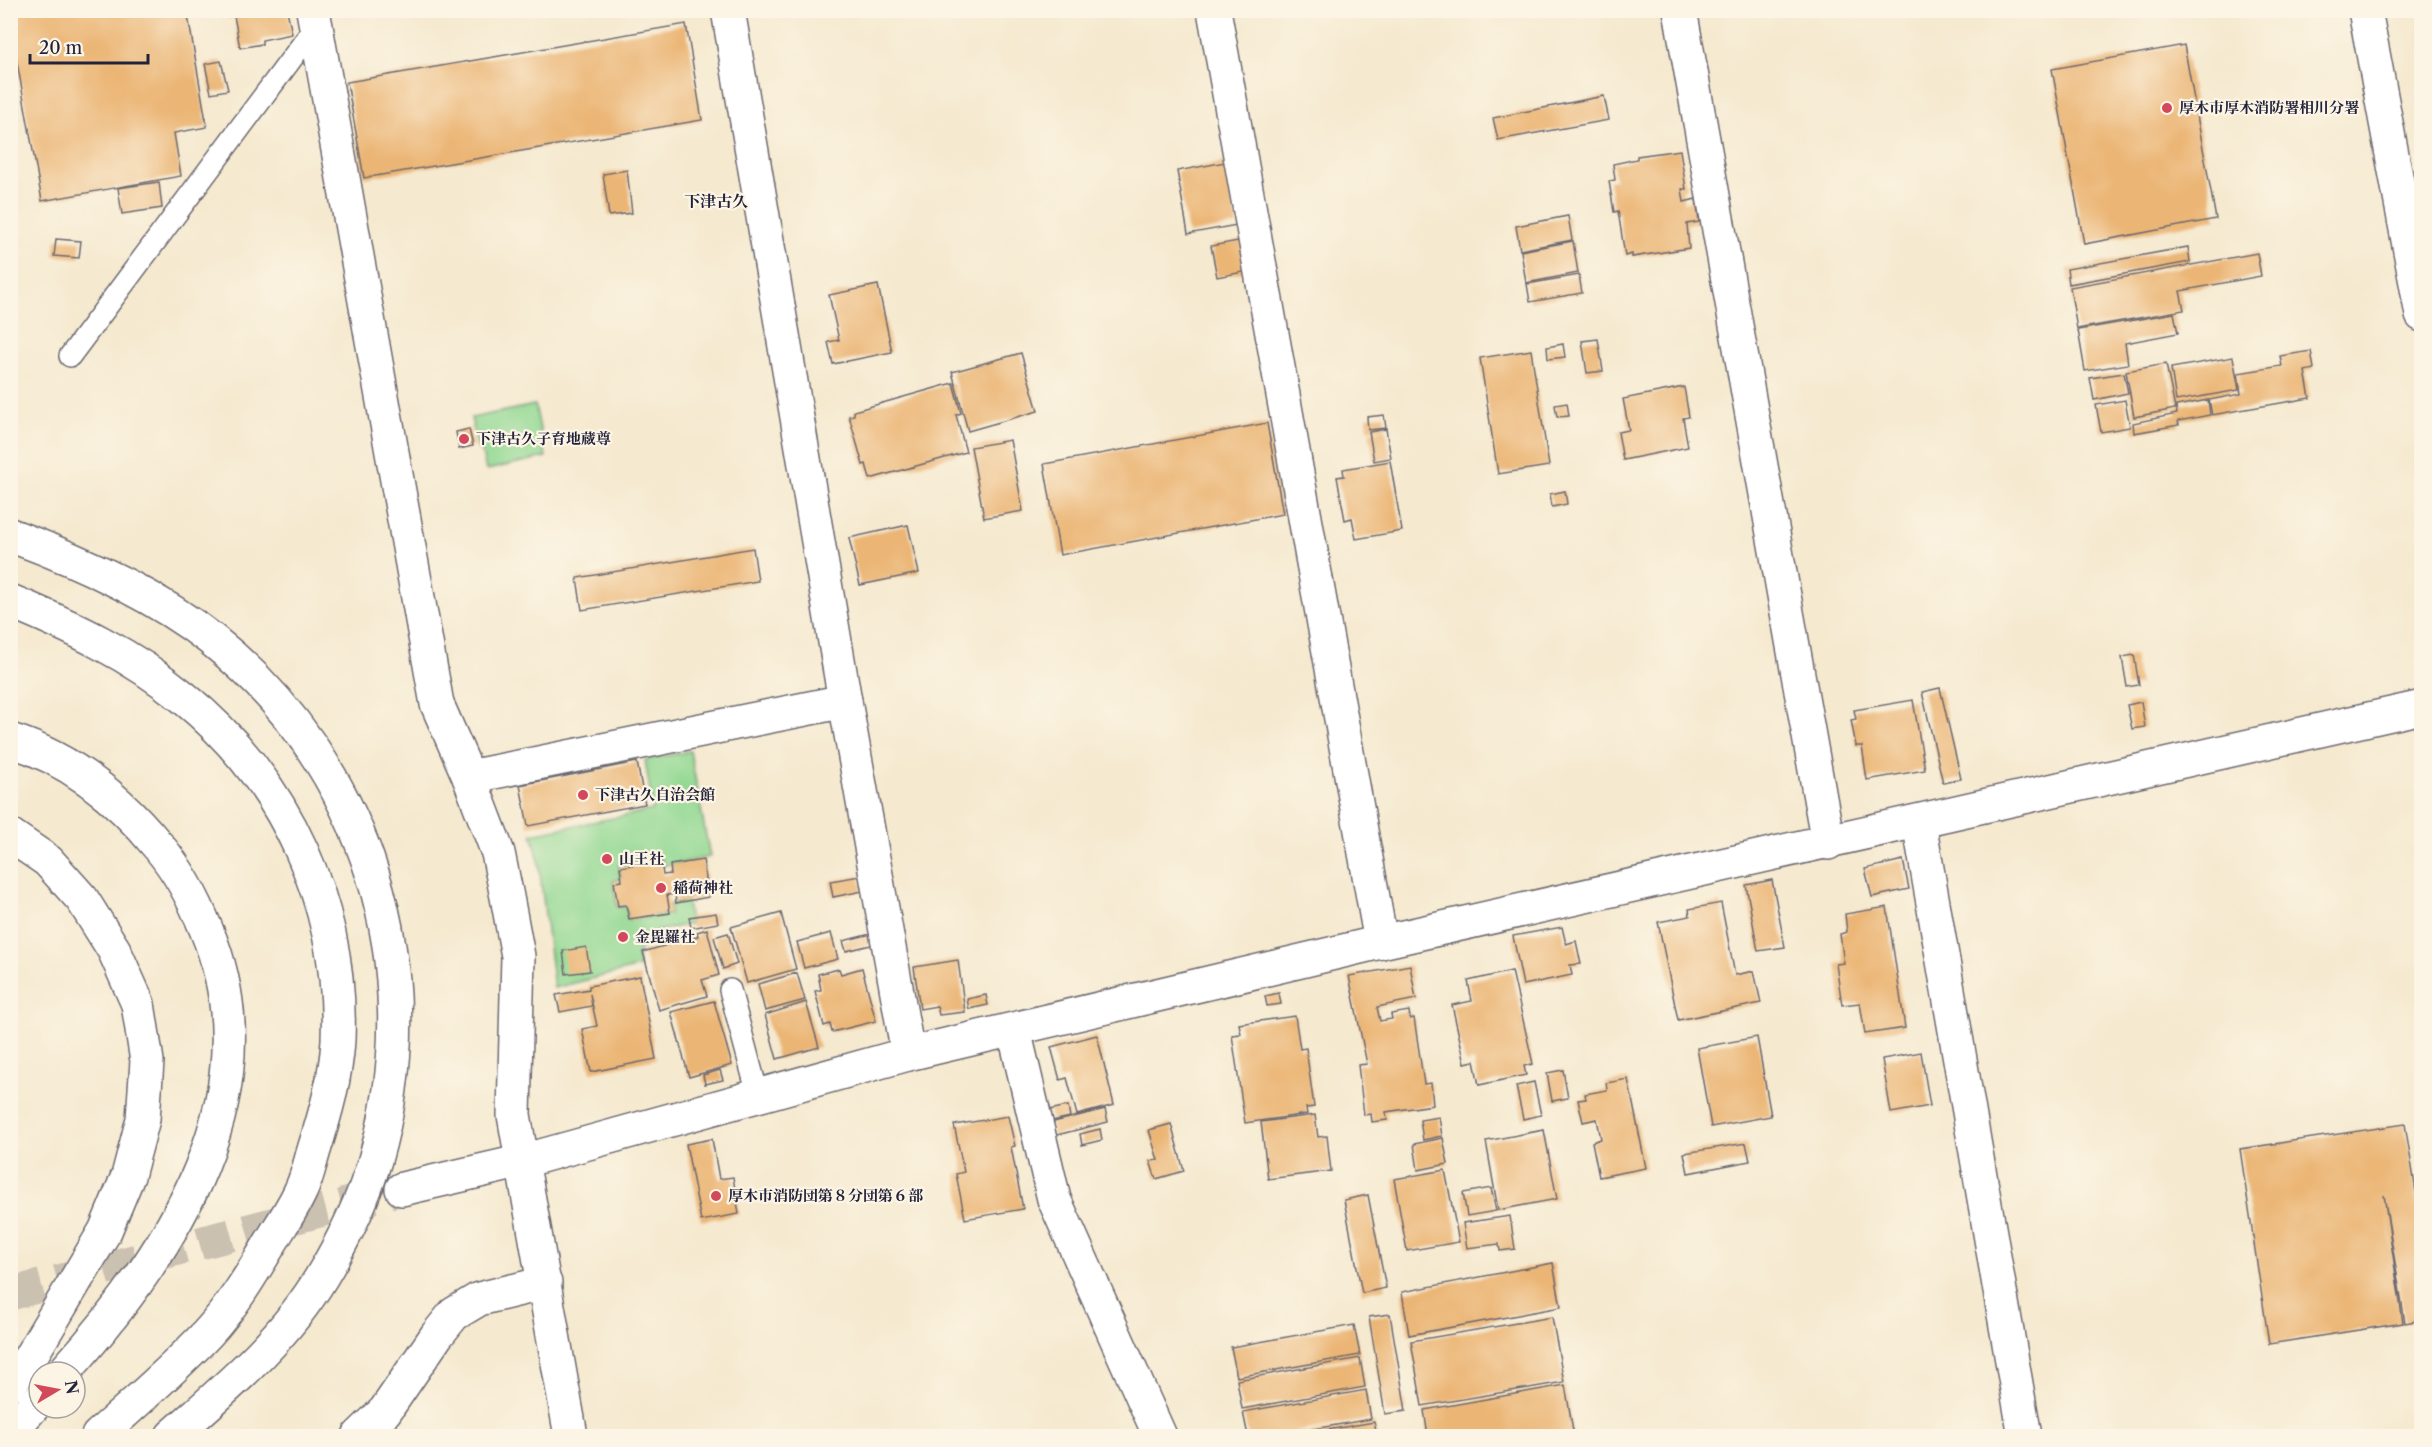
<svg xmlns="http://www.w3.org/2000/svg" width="2432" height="1447" font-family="'Libre Caslon Text','Noto Serif JP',serif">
<rect width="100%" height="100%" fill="#fcf5e5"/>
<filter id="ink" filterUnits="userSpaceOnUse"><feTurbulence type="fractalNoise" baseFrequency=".0167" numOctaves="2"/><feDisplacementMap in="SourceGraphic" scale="12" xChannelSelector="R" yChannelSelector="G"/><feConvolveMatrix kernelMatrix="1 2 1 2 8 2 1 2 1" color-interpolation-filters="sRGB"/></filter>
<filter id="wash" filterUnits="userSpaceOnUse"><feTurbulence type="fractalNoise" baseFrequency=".008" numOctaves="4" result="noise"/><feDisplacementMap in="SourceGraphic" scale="24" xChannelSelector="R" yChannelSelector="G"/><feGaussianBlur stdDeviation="1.35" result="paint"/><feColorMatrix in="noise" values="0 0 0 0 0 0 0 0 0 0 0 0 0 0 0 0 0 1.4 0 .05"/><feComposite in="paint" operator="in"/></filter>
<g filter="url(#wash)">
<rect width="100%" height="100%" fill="#f5e9cf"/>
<!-- green -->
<g fill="#92d892" stroke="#5a7d66" stroke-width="1.5">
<polygon points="535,405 546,457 486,470 481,449 478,449 471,418"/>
<polygon points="690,751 710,857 664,866 662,859 619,865 621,879 613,881 617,907 626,907 628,920 670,914 670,904 687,901 690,924 657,931 637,953 639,967 554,988 538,857 532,834 653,810 645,760"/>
</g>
<g id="blocks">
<!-- building -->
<g fill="#ebb575">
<polygon points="30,10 187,10 207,127 174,133 181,176 42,201 10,23 10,14"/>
<polygon points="225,10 287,10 292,34 262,40 262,44 240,48 234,16 226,17"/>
<polygon points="686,24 702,120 364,178 347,82"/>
<polygon points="2184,45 2216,219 2084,244 2052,69"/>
<polygon points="221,61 228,90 211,93 205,64"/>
<polygon points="1604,96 1609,120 1498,140 1493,118"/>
<polygon points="1680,150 1686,189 1682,189 1684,202 1696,199 1699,222 1687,224 1689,248 1632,257 1632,254 1625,256 1618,211 1614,212 1609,181 1615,180 1613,164 1637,159 1637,156"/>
<polygon points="1225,162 1237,225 1188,234 1177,171"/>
<polygon points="627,170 632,213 609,216 603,174"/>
<polygon points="159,182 162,208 122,214 118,188"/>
<polygon points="1568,216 1572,240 1520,250 1516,226"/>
<polygon points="56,239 81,241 79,258 54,256"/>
<polygon points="1243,240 1249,271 1217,277 1211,246"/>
<polygon points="1573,241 1578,273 1526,283 1521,251"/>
<polygon points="2188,247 2190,262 2069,284 2067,269"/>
<polygon points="2257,253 2261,276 2180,291 2184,310 2077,329 2070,287"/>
<polygon points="1579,275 1582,293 1530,302 1527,284"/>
<polygon points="878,285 892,352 833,364 828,342 839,340 829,295"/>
<polygon points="2174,313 2178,333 2125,343 2128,364 2085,371 2078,330"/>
<polygon points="1598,339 1603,371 1587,373 1582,341"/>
<polygon points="1563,344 1565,357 1548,359 1547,347"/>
<polygon points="1531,350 1549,466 1498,474 1480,358"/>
<polygon points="2311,351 2314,369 2305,371 2310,398 2212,415 2209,400 2241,394 2238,373 2282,366 2280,356"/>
<polygon points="1021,353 1038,411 968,431 952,372"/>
<polygon points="2233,357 2239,390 2176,401 2171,368"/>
<polygon points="2166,364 2175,409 2134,417 2126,371"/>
<polygon points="2124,373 2128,393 2094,400 2090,378"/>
<polygon points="953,383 961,413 956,415 966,452 870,479 866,464 863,465 849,416 854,415 854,411"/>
<polygon points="1684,387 1689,417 1683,418 1688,447 1623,460 1618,432 1629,430 1623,399"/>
<polygon points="2125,400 2130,427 2101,432 2096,405"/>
<polygon points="2208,400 2210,415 2178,421 2179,425 2134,433 2133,423 2177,414 2176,406"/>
<polygon points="1567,403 1569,416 1557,417 1555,405"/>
<polygon points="1384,415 1386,428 1368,430 1367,417"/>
<polygon points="1267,423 1283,514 1060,555 1044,464"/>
<polygon points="469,429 473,446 459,449 456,432"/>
<polygon points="1386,429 1391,458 1374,461 1369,432"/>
<polygon points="1010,440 1023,511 984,518 971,447"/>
<polygon points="1390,461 1402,531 1356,539 1352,518 1345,520 1337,477 1344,476 1343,469"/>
<polygon points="1565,491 1567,504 1552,507 1550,494"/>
<polygon points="908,525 919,573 860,585 849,538"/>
<polygon points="753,548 758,581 582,610 577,578"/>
<polygon points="2134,655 2139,685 2127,687 2122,657"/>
<polygon points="1940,688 1961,779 1943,783 1922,692"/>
<polygon points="1913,700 1925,770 1867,780 1862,746 1856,746 1851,720 1856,719 1854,710"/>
<polygon points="2141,702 2145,727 2132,729 2127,705"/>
<polygon points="637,762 645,804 528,826 520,785"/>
<polygon points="661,860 663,875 671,874 670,865 703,860 709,897 676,903 675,894 667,895 670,913 629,919 626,905 618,906 614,882 622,881 620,867"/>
<polygon points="1903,860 1909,889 1872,897 1865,869"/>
<polygon points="860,876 863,891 833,897 830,881"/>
<polygon points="1772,880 1785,947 1758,951 1746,885"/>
<polygon points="1721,903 1735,975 1754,971 1761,1003 1678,1020 1658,922 1690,916 1689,909"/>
<polygon points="1887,907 1905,1028 1865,1034 1860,1003 1842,1005 1836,964 1844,963 1840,934 1847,932 1845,914"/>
<polygon points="716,913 718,923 691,928 689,917"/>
<polygon points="781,913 796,969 747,983 731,927"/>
<polygon points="1562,927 1566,944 1576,941 1581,964 1570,965 1572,975 1523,985 1513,936"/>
<polygon points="707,929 719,975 702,980 707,996 659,1010 643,952 698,936 697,932"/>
<polygon points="728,933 737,964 723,969 714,937"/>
<polygon points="831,933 838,959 804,968 797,942"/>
<polygon points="871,934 875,944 846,951 843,941"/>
<polygon points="586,947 590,971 566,974 563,951"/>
<polygon points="958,960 965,1012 939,1015 937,1006 920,1009 914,967"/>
<polygon points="1410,965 1416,999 1377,1007 1380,1021 1392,1019 1391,1014 1409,1011 1410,1019 1414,1018 1424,1084 1431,1083 1433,1105 1386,1112 1387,1120 1372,1122 1371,1114 1364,1115 1358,1065 1367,1064 1349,976"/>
<polygon points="862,968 876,1021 832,1032 830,1024 824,1026 815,991 821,990 818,974 839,969 841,974"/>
<polygon points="1512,971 1533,1064 1524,1066 1526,1075 1479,1085 1474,1061 1465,1063 1452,1005 1472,1001 1468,981"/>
<polygon points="797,973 805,1000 765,1011 758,984"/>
<polygon points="640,976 656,1059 591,1072 582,1029 597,1026 590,994 592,1006 560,1012 556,995 589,989 589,986"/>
<polygon points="1279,993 1281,1004 1267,1006 1265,996"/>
<polygon points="986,995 988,1005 969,1009 967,999"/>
<polygon points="714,1001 732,1065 689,1077 671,1012"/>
<polygon points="806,1002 819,1047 777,1059 765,1015"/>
<polygon points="1295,1016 1300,1049 1306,1048 1314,1107 1306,1108 1307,1114 1245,1123 1232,1035 1241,1034 1239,1024"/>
<polygon points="1097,1035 1114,1105 1077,1115 1067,1078 1060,1080 1051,1047"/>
<polygon points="1757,1037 1771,1116 1711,1127 1697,1048"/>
<polygon points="1921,1052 1930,1106 1891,1113 1882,1059"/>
<polygon points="720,1070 723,1080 705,1084 703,1075"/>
<polygon points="1563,1070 1568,1098 1552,1101 1547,1073"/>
<polygon points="1628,1079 1646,1168 1599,1177 1592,1142 1601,1139 1597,1119 1583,1122 1578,1100 1586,1099 1585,1094 1607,1090 1606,1083"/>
<polygon points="1534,1082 1541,1115 1523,1119 1516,1086"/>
<polygon points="1068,1106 1070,1117 1052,1121 1049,1110"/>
<polygon points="1105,1109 1108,1122 1053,1136 1050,1123"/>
<polygon points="1315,1115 1318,1137 1327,1136 1331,1171 1268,1179 1261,1122"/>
<polygon points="1008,1116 1015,1146 1011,1147 1023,1209 965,1219 956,1174 964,1172 954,1125"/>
<polygon points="1439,1117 1442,1136 1423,1140 1420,1120"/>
<polygon points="1171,1124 1184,1171 1156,1179 1150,1161 1158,1160 1149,1130"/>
<polygon points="2405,1124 2422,1229 2422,1320 2405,1323 2384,1195 2403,1323 2269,1344 2240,1149"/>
<polygon points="1100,1129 1102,1140 1082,1145 1080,1134"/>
<polygon points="1544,1130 1557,1199 1498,1210 1486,1141"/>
<polygon points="1443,1138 1448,1164 1418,1170 1414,1144"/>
<polygon points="712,1139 719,1179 733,1177 739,1214 701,1221 686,1144"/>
<polygon points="1746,1143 1750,1161 1688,1173 1684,1153"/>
<polygon points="1445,1170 1459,1242 1407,1251 1394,1179"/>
<polygon points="1491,1188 1496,1211 1467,1216 1463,1193"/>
<polygon points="1368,1195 1386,1288 1362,1293 1344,1200"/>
<polygon points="1510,1216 1515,1249 1500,1251 1499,1244 1467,1248 1463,1223"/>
<polygon points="1553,1263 1561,1307 1409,1335 1402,1292"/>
<polygon points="1390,1314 1406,1411 1385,1414 1369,1317"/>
<polygon points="1552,1317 1564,1382 1422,1406 1411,1341"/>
<polygon points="1354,1325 1360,1355 1237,1377 1231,1347"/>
<polygon points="1360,1358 1365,1387 1242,1409 1237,1380"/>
<polygon points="1565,1385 1574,1436 1428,1436 1424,1410"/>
<polygon points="1366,1390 1371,1419 1274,1436 1248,1436 1243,1412"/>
<polygon points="1374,1422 1377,1436 1297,1436 1297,1435"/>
</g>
</g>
</g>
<g filter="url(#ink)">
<use href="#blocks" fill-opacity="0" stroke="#6c686f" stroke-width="1.5"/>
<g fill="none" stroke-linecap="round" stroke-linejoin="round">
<!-- minor-tunnel -->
<polyline stroke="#cbc1b1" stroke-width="33" stroke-dasharray="33 16" stroke-linecap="butt" points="10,1294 402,1189"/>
<defs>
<g id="service">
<polyline points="70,356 316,26"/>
<polyline points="730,990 758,1095"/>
</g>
<g id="minor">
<polyline points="313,10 437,704 469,777 498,853 507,897 518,956 514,1115 571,1436"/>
<polyline points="728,10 845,701 908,1054"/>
<polyline points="1214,10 1381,942"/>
<polyline points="1680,10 1828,843"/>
<polyline points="469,777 845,701"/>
<polyline points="1919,822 2025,1436"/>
<polyline points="1014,1030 1054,1199 1160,1436"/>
<polyline points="402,1189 523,1161 908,1054 1381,942 2422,707"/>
<polyline points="359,1436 385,1411 437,1335 454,1314 479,1299 545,1283"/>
</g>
<polyline id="tertiary" points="2365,10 2422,315"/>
<g id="motorway">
<path d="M10 535C78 560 154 594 211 639 368 763 430 969 375 1160 363 1200 343 1241 322 1276 284 1340 226 1388 172 1436"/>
<path d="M10 601C71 626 132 655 183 697 287 781 343 907 338 1040 336 1077 325 1115 314 1150 310 1163 307 1178 301 1190 294 1206 283 1222 274 1237 254 1270 234 1305 207 1334 173 1370 135 1403 98 1436"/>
<path d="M10 740C71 759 120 799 159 847 179 871 194 899 206 929 275 1093 172 1253 64 1372"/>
<polyline points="10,835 48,861 82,899 114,950 138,1004 147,1061 143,1119 128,1176 105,1231 29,1359 10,1384"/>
<polyline points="10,1431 39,1400"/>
</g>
</defs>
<!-- service casing -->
<use href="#service" stroke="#6c686f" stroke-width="24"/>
<!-- minor casing -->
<use href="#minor" stroke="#6c686f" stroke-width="36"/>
<!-- tertiary casing -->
<use href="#tertiary" stroke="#6c686f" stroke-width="36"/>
<!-- motorway casing -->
<use href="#motorway" stroke="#6c686f" stroke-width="36"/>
<!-- service -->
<use href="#service" stroke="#fff" stroke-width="21"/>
<!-- minor -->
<use href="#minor" stroke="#fff" stroke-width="33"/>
<!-- tertiary -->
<use href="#tertiary" stroke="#fff" stroke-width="33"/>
<!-- motorway -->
<use href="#motorway" stroke="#fff" stroke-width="33"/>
</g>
</g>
<!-- markers -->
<g fill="#d1495b" stroke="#fcf5e5" stroke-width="2">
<circle cx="2167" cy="108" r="6"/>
<circle cx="464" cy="439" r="6"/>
<circle cx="583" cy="795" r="6"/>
<circle cx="607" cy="859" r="6"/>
<circle cx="661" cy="888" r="6"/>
<circle cx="623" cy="937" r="6"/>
<circle cx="716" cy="1196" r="6"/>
</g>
<g text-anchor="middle" stroke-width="4.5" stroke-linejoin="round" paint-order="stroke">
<!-- poi labels -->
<g font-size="15" font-weight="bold" fill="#22223b" stroke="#fcf5e5" text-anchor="start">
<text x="2179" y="113">厚木市厚木消防署相川分署</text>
<text x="476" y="444">下津古久子育地蔵尊</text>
<text x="595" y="800">下津古久自治会館</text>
<text x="619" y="864">山王社</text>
<text x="673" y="893">稲荷神社</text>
<text x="635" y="942">金毘羅社</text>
<text x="728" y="1201">厚木市消防団第８分団第６部</text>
</g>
<!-- neighbourhood labels -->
<g font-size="16" font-weight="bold" fill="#22223b" stroke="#fcf5e5">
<text x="716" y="207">下津古久</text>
</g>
</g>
<!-- margin -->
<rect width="2432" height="1447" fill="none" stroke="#fcf5e5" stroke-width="36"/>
<!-- north arrow -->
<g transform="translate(57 1390) rotate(80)"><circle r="28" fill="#fcf5e5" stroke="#a5a1a1" stroke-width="1.5"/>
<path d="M0-4.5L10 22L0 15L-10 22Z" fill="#d1495b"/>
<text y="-9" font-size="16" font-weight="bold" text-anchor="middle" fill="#22223b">N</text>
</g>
<!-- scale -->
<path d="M30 54v9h118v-9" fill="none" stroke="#22223b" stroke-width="3"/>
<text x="39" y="54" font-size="18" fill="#22223b" stroke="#fcf5e5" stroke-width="4.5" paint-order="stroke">20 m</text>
</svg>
